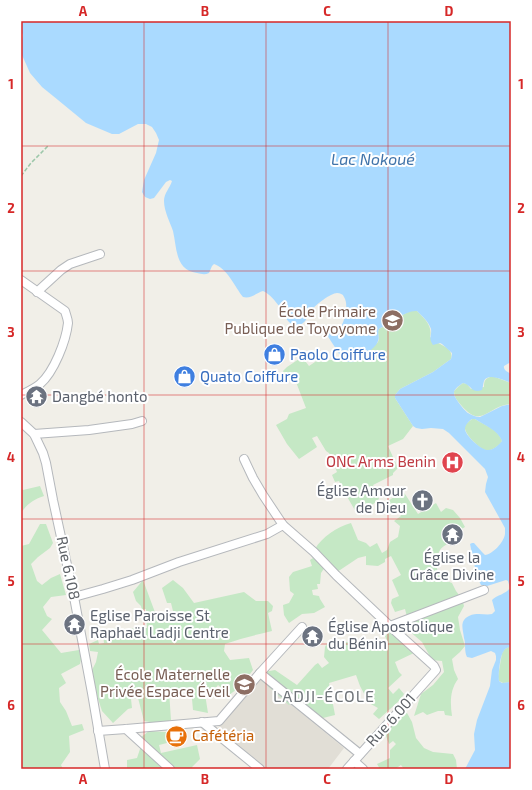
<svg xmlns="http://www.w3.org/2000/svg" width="532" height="790" font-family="'Exo 2',sans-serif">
<rect width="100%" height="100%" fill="#f1efe8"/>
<!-- education -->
<polygon fill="#e1ded6" points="259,678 344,748 328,769 265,769 216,730"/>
<!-- green -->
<g fill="#c5e8c5">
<path d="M412 310 417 311C424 318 433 326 430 337 433 339 435 341 438 343 444 346 454 350 451 359L433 372 400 389 395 395V398L413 426 403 439 388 446 398 468 393 473V475L373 485 379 499 364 512H356L342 488 339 481 335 482 332 475 337 472 329 453 326 451 317 436 312 438 317 447 299 459 287 444 276 425 287 419 289 414 306 408 296 382 288 380 283 371 287 367 302 357 309 366 318 360H344L349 362 356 361 365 355 378 342 379 339 378 332 379 329 406 313Z"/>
<path d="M490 377H495L511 383V404C487 406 482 430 461 405 457 400 454 397 454 391L459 386 463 383 467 384 471 389 484 387C484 381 485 379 490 377Z"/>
<path d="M472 419H475C484 425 498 429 502 441 499 446 491 452 485 450 479 448 463 433 465 426 466 423 470 421 472 419Z"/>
<path d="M40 486 44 496C33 500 28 503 21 513V488L23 490Z"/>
<path d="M403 491 418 514 436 503 441 512 446 508 453 510 460 518 465 527 458 531 454 529 447 534 451 542C444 546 439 548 438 556L434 559C438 564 436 567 438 572 440 578 447 581 452 583L456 591 462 599 464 606 458 617 460 630 465 646 460 652 452 659 454 670 458 679C450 690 450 702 452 716L445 715 444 711H438L427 715 423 712 414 716 421 694 433 685 444 672 442 661 432 660 422 642 408 630 402 619 407 617 405 609 395 612 391 603 392 599 399 596 392 580 401 575 391 556 385 559V562L378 566 366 565V556L358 558 337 572 315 549C322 537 337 527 351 523L358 540 366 543 370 547 377 543 382 553 387 550 390 542 398 537 400 526 394 521 401 516 396 508 389 513 385 503Z"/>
<polygon points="40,524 46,524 53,543 50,548 38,557 31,564 37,581 42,585 51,578 60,574 66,595 51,597 43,607 47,616 52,619 42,630 61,653 79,650 81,659 80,664 61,674 66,683 59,688 60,702 66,711 72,726 82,724 84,730 69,736 70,752 61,765 63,769 21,769 21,546 29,544"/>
<polygon points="313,558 325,567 321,573 320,584 317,584 318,589 312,590 313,595 319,596 320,599 325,607 314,613 302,614 289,623 284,615 283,605 289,603 294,594 290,591 289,577 293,572 312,566 310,560"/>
<path d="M143 580 156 615 173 611 171 603H167L162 588 173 580 183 588 194 603 244 592 256 601H268L273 606 272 611 268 613 272 631C256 635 241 638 225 644L224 651 230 660 249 658 253 670 241 686 229 695 218 685 212 693 205 694 208 713 193 710 191 688 169 691 171 720 161 724 144 721 138 698 131 699 132 708 128 709 113 723 102 711 90 674 96 662 98 652 90 651 89 644 98 640 99 644 104 643 103 634 111 629 117 628 124 629 147 628 146 609 142 610 141 606 136 601 133 592Z"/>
<polygon points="393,629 404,633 415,644 414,653 395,662 399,672 402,675 388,688 393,694 399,688 404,694 400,700 379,719 373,714 378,708 369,703 360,686 356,675 329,683 335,715 319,719 296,698 289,705 262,681 264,672 275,670 297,685 315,665 318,663 322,668 329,663 324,657 325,647 327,643 335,645 345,642 360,642 374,640 388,643 385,636"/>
<polygon points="508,647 511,647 511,682 503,683 499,681 498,677 502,653 504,650"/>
<polygon points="397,713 407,713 412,722 416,738 424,748 433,752 453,754 456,760 457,769 404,769 401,765 395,769 380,769 377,764 390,758 390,750 396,744 393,741 389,744 386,736 383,734"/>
<polygon points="149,731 166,732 171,742 159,745 161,753 197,745 200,759 192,767 193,769 127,769 127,760 137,758 140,749 140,738"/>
</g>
<!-- water -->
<path fill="#aadaff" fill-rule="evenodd" d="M21 21H511V362L504 366C503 370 508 372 511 374V383C505 381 488 372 484 381 483 384 483 387 482 390 471 394 472 385 463 383 460 385 455 388 454 392 453 397 464 410 468 413 472 415 475 417 480 417L502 406 511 404V647C507 647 505 649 503 652 500 657 498 675 499 681L502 683 511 682V769H465L475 750 474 734 477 720 490 686 492 670 496 660V656L495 653 491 651 472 658 467 657C464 651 466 644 464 638 463 629 459 621 469 616 473 614 476 614 479 614 483 614 488 615 492 614L495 611 492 600C497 595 506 594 510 588L508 581 506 580 487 586 481 585 477 577 470 544 472 543H474L482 552 485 555C493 554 504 542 505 534 505 532 505 530 505 528L485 492 486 484 488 477 485 469 449 433 443 429 431 428 422 429 416 428 413 426 395 398V395L400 389 433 372 451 359 452 355V353L442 344 440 343 433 345C428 338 432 336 431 329 429 322 422 316 417 311 406 310 388 324 379 329 377 334 380 337 378 341 376 347 369 351 365 355 352 366 346 364 337 351 334 345 330 340 327 335V333C331 331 336 331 339 329 345 323 349 304 344 297 343 294 340 293 337 293 331 293 315 305 312 310 309 314 307 320 303 323 301 325 297 325 294 325 286 323 284 312 279 306 275 301 270 294 263 291 256 293 251 299 243 297 235 287 227 268 214 264L212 266 209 273C205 275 201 274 197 273 175 270 177 248 173 231 170 222 164 211 164 201 164 193 170 188 172 181L170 180 166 182 154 198 150 199 145 197 142 192 144 180 156 153 159 140 156 133 152 127 146 124H138L119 134H112L86 123 58 100 42 87 30 73 22 55 21 45 23 35 21 31ZM472 419H475C484 425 498 430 502 441 499 445 492 451 487 450 480 449 465 435 465 429 465 425 469 421 472 419Z"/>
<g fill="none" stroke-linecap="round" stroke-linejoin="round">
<defs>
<g id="street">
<path d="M21 280 65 311C66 315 68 319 68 323 66 341 54 372 40 384 34 389 27 392 21 395"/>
<polyline points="37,292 61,270 70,264 100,254"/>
<polyline points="21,422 34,434 43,453 46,463 53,500 74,597 92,693 105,769"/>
<polyline points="34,434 89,430 132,424 142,421"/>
<polyline points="244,459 253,478 263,495 283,525 314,552 336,575 393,629 434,666 436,670 347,769"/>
<polyline points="74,597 103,589 132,580 179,562 267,534 283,525"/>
<polyline points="390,626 484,590"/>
<polyline points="260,673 360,754"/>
<polyline points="202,722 260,769"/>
<polyline points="126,729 170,769"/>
<polyline points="98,731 126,729 219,721 260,673 302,627"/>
<polyline points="354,761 363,769"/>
</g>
</defs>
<!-- street casing -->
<use href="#street" stroke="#b5b8bc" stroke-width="10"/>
<!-- path -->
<polyline stroke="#9cc7a9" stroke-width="1.5" stroke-dasharray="4 2" stroke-linecap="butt" points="21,176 31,163 49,145"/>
<!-- street -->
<use href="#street" stroke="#fff" stroke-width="8"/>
</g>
<!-- grid -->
<path fill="none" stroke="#d62828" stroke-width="1" stroke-opacity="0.55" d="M144 21V769M266 21V769M388 21V769M21 146H511M21 271H511M21 395H511M21 519H511M21 644H511"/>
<!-- icons -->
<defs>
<symbol id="school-disc" viewBox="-11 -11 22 22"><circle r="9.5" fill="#8d6e63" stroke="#fff"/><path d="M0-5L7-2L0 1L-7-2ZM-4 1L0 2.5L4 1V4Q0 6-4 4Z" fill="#fff"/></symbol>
<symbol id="shop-disc" viewBox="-11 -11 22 22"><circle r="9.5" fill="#3f7fe0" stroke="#fff"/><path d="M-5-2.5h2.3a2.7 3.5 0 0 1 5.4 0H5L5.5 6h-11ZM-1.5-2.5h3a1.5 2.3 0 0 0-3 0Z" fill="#fff"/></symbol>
<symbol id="temple-disc" viewBox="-11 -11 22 22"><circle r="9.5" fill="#6b7280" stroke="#fff"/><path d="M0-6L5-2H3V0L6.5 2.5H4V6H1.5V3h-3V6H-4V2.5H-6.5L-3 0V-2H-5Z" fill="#fff"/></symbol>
<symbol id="hospital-disc" viewBox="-11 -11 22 22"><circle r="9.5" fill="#e0444e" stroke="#fff"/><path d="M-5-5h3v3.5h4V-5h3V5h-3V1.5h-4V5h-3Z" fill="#fff"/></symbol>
<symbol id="church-disc" viewBox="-11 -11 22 22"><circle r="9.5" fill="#6b7280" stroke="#fff"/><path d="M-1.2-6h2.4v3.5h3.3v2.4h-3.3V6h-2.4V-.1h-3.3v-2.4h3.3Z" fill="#fff"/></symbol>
<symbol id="cafe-disc" viewBox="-11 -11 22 22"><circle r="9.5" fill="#e8710a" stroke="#fff"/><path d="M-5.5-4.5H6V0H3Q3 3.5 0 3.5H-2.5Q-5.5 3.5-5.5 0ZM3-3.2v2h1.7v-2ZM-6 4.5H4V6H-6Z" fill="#fff"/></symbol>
</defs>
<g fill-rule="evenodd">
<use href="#school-disc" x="380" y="308" width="25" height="25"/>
<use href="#shop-disc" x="262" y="342" width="25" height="25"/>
<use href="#shop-disc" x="172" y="364" width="25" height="25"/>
<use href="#temple-disc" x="24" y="384" width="25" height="25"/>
<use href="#hospital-disc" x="440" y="450" width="25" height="25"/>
<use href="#church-disc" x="410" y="488" width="25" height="25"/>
<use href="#temple-disc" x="440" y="522" width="25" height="25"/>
<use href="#temple-disc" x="62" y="612" width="25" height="25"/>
<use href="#temple-disc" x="300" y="624" width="25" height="25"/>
<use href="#school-disc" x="232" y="672" width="25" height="25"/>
<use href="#cafe-disc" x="164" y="724" width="25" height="25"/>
</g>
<g text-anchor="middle" stroke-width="4" stroke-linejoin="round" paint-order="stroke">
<!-- education labels -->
<g font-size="15" fill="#785e54" stroke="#fff" text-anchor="end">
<text x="376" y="317">École Primaire<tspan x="376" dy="17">Publique de Toyoyome</tspan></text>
<text x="230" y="680">École Maternelle<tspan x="230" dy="17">Privée Espace Éveil</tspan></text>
</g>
<!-- shop labels -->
<g font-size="15" fill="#366cbe" stroke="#fff" text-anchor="start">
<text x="290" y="360">Paolo Coiffure</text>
<text x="200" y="382">Quato Coiffure</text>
</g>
<!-- worship labels -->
<g font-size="15" fill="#5b616d" stroke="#fff" text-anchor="start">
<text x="52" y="402">Dangbé honto</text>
<text x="406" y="496" text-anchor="end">Église Amour<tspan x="406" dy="17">de Dieu</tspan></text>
<text x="452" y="563" text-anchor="middle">Église la<tspan x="452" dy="17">Grâce Divine</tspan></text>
<text x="90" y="621">Eglise Paroisse St<tspan x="90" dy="17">Raphaël Ladji Centre</tspan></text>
<text x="328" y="632">Église Apostolique<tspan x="328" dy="17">du Bénin</tspan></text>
</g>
<!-- health labels -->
<g font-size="15" fill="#be3a42" stroke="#fff" text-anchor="end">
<text x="436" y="467">ONC Arms Benin</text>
</g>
<!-- street labels -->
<g font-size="15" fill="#5f6368" stroke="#fff">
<text transform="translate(68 568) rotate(78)" y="5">Rue 6.108</text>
<text transform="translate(391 720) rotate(-48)" y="5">Rue 6.001</text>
</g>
<!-- food labels -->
<g font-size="15" fill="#c56008" stroke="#fff" text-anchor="start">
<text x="192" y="741">Cafétéria</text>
</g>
<!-- water labels -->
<g font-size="16" font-style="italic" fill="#4174aa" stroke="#fff">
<text x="373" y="165">Lac Nokoué</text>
</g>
<!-- neighbourhood labels -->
<g font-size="16" letter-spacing="1" fill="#70757a" stroke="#fff">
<text x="324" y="702">LADJI-ÉCOLE</text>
</g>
</g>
<!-- border -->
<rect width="532" height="790" fill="none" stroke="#ffffff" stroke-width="44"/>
<rect x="22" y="22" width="488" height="746" fill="none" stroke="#d62828" stroke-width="1.5"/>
<g font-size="13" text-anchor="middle" font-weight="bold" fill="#d62828">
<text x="83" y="16">A</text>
<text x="205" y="16">B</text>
<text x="327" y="16">C</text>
<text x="449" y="16">D</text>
<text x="11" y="89">1</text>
<text x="521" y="89">1</text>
<text x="11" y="213">2</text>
<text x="521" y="213">2</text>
<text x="11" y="337">3</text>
<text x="521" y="337">3</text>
<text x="11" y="462">4</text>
<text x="521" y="462">4</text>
<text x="11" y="586">5</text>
<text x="521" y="586">5</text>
<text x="11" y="710">6</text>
<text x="521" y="710">6</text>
<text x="83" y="784">A</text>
<text x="205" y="784">B</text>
<text x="327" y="784">C</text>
<text x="449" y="784">D</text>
</g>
</svg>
